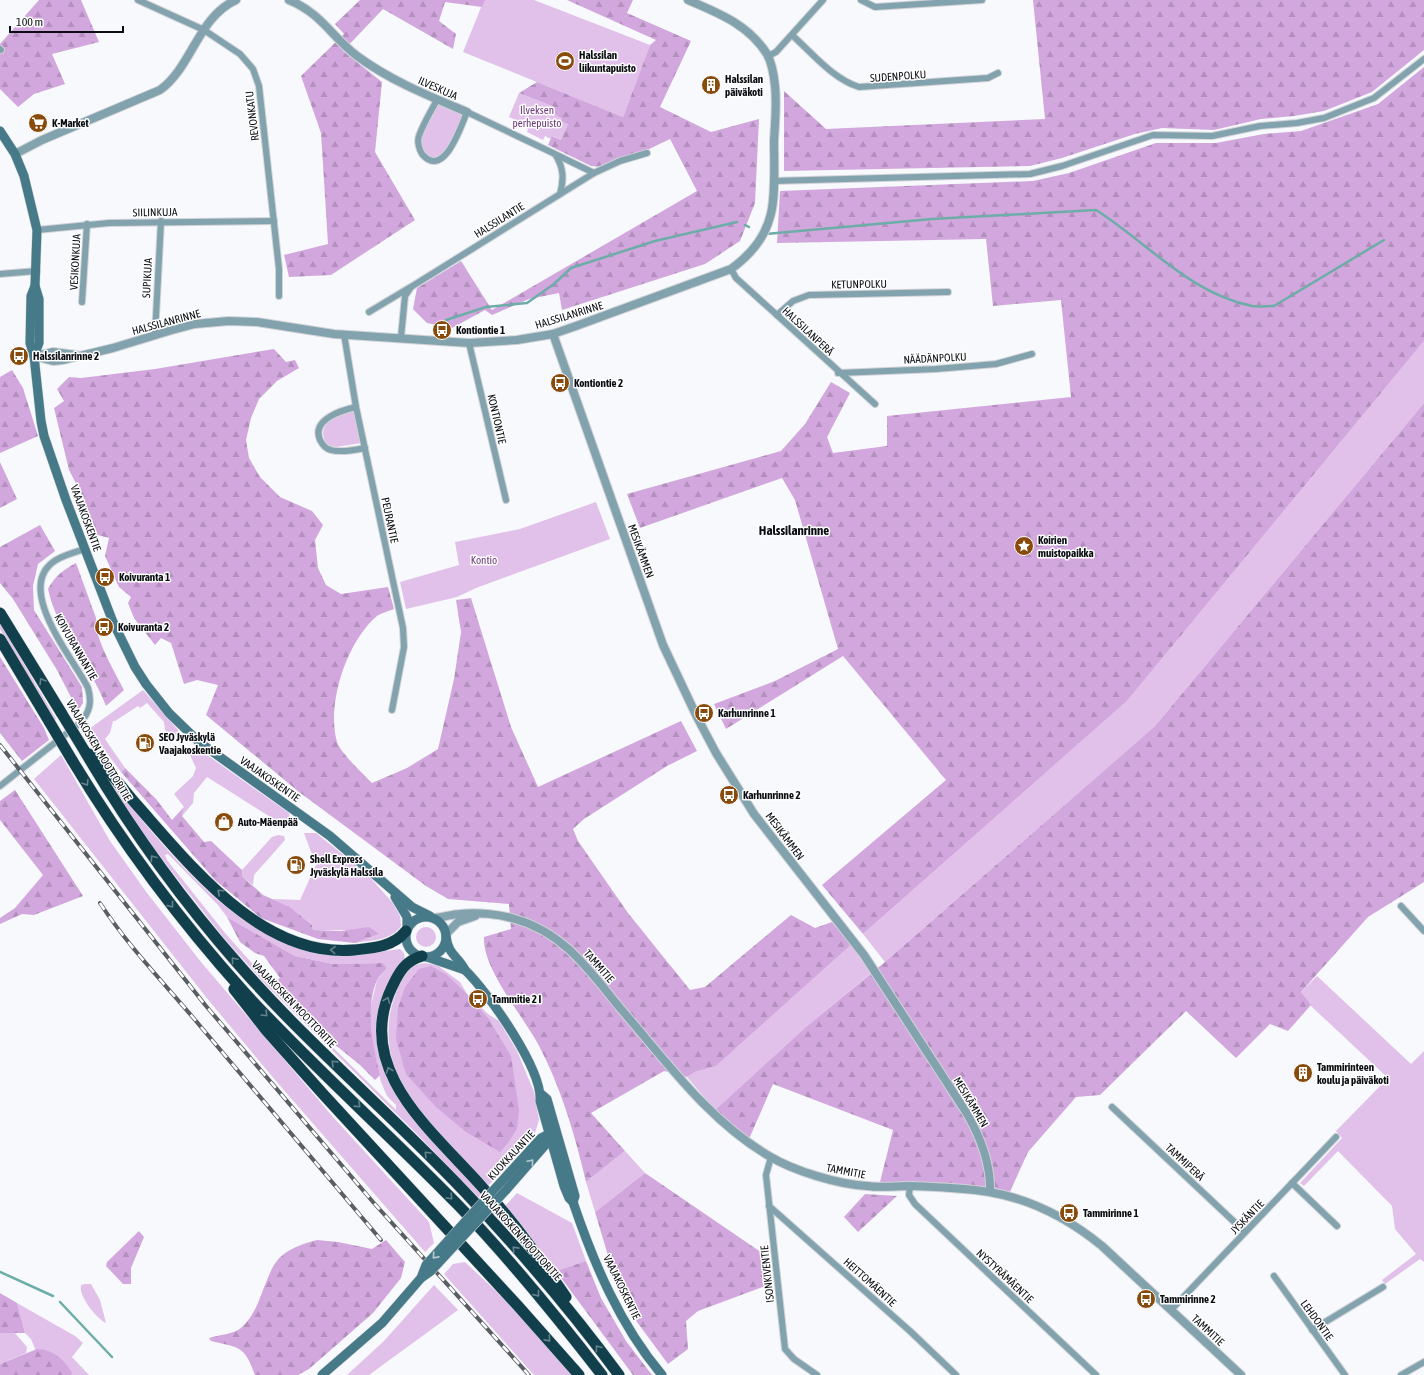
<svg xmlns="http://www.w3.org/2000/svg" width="1424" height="1375" font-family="'Asap Condensed',sans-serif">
<defs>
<pattern id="forest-firs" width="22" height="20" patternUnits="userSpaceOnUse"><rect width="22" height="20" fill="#d2a7dd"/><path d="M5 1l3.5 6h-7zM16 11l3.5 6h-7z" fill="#b38fbd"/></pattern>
</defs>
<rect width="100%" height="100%" fill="#f7f9fc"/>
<!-- green -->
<g fill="#e1c0ea" fill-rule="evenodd">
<polygon points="484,0 534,0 650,45 623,117 463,52"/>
<polygon points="519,93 554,107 568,124 561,140 553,136 551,139 545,136 543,140 527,132 528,129 521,126 522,123 509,117"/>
<polygon points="437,100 467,112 452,146 441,159 426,157 418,137"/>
<polygon points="1424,341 1424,403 1155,726 885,962 863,934 1127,701"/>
<path d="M354 411 361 443 336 447 327 445C314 423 337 415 354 411Z"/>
<polygon points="596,502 610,539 476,588 457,597 406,609 400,582 459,565 455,542 520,529"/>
<polygon points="0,623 56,719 54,720 0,629"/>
<polygon points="143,690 178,730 177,736 172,738 165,730 164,722 147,703 140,708 138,706 115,721 113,721 110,733 105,739 125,768 121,772 89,729"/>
<polygon points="190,748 197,748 289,813 290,819 283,825 207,777 194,793 193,803 182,816 184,807 174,794 193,776 196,768 188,751"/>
<polygon points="61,755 110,841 147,893 201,962 333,1117 429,1222 434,1243 425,1252 276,1081 210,1002 34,779"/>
<path d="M101 770C119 790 134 811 151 831 192 879 247 936 310 952 339 959 372 953 400 949L404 953 405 959 387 989 380 1054 387 1077 406 1110 420 1127 480 1192 534 1258 476 1195 416 1133 266 985 224 938 172 872 137 825ZM168 854 218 905 227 917 295 956 333 964 383 963 387 968 377 980 370 1010 373 1047 381 1082 387 1096 396 1105V1110L282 997 225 933 167 860 165 855Z"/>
<path d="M304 833H316L367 874 392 902 400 916 401 926C390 941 372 940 355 943L379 934 353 930H313L312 925 290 907 272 899 300 900 316 865Z"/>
<polygon points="278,835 284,836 285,840 254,875 253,885 242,876 242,870 272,837"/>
<circle cx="426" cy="937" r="10"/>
<polygon points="851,945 871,973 807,1026 715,1110 687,1077 695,1072 716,1066"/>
<path d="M425 963 437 965 460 982 467 994 488 1014 499 1021 517 1051 534 1092 539 1120 535 1133 522 1150 488 1186C440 1135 366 1076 395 996 398 986 404 972 413 966 416 964 422 964 425 963Z"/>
<polygon points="1317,976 1411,1064 1424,1051 1424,1262 1420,1259 1385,1284 1382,1280 1416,1254 1395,1229 1392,1206 1338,1151 1304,1186 1300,1183 1342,1138 1336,1131 1388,1078 1311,1006 1301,992"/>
<polygon points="625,1151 645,1173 595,1212 586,1182"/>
<polygon points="517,1193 572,1223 586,1261 556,1271 505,1206"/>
<polygon points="465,1262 515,1309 573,1375 534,1375 444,1274 453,1264"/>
<path d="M85 1284H91L100 1300 106 1323C97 1319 78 1296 81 1285Z"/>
<polygon points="434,1285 458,1310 369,1375 347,1375 384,1341"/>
<polygon points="17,1303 75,1336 83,1343 72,1357 89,1375 34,1375 39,1358 31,1339 25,1333"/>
<polygon points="14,1332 27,1347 26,1353 0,1364 0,1333"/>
</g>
<!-- forest -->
<g fill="url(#forest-firs)">
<polygon points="39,0 81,0 99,42 52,54 65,84 34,94 18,107 0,89 0,44"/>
<polygon points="360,0 485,0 482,7 445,2 439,21 456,34 453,49 383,9 343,51 382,82 375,152 415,220 331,275 289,277 284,255 328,244 321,133 301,76 344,34 335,24"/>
<path d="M567 0H633L627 13 691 41 660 107 711 132 759 119 755 203 740 241 705 264 562 310 559 293 529 299 492 315 485 310 452 328 427 323 413 309 417 288 461 261 492 310 697 191 670 139C651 148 610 170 591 166L548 145 552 136 561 140 568 124 561 121 562 118 552 113 554 107 519 93 537 82 623 117 650 45 656 40Z"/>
<polygon points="1033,0 1424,0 1424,50 1372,92 1324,111 1294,116 1261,119 1214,130 1162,128 1135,134 1062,158 1030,166 784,171 784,91 826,129 1045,119"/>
<polygon points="1424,67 1424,341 1127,701 863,934 822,885 946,780 843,656 726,729 714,704 775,681 838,649 795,500 782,478 640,528 627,494 781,451 805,424 831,382 850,393 827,437 833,453 887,446 887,416 1071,397 1061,300 993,306 986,239 777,243 780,191 1033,181 1069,173 1156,143 1216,143 1264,134 1301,131 1378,104"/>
<path d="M274 349 286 362 295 360 299 368 277 381 259 399 251 418 246 440 249 458 260 477 280 497 312 511 323 525 315 540 318 568 326 585 341 594 388 587 394 609C389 611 381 613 377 616 347 641 326 704 337 742 339 751 364 775 372 783L407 768 438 749 454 679 461 632 456 600 471 598 511 727 538 787 681 721 697 751 667 766 584 819 573 829 578 841 628 913 690 990 705 987 791 915 815 928 832 922 851 945 716 1066 695 1072 687 1077 664 1071 591 1113 625 1151 586 1182C575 1135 561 1087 538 1044 523 1016 482 968 484 937L511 929 509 904 448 899 426 886 299 792 206 715 218 685 197 680 184 684 171 643 161 638 155 645 134 618 128 603 131 597 119 587 105 556 109 538 94 534 87 524 84 499 69 470 54 408 64 401 57 389 69 377 81 378 155 369Z"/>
<polygon points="12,370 23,388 38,436 0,453 0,377"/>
<polygon points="1424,403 1424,882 1368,917 1301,992 1311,1005 1288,1031 1270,1024 1236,1058 1186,1011 1100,1095 1076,1097 1028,1152 1009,1194 911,1183 880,1182 893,1130 773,1084 749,1139 724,1119 715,1110 807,1026 885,962 1155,726"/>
<polygon points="0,462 17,499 0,508"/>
<polygon points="40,525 55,551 38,564 33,586 34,610 82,687 83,703 78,711 57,670 13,599 0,583 0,547"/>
<path d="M76 563 96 618C94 638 115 672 124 690L106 706C91 665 57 632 48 589 55 576 63 570 76 563Z"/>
<polygon points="0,657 44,728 49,740 22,761 0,733"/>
<polygon points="125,768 156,799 172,820 184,807 182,816 204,842 211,841 242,870 242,876 263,895 290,907 312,925 313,930 341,931 369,927 379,934 355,943 318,939 261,918 215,880 121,772"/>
<polygon points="15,790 83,896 34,915 22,914 0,924 0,918 15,908 43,875 0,820 0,801"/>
<path d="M227 917 295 956 333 964 383 963 387 968C384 972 379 976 377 980 365 1008 373 1047 380 1075L375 1080 360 1065 328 1039 274 983 280 978 264 956 255 953 240 942Z"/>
<polygon points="431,966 447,975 467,994 488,1018 511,1056 519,1110 517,1129 507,1144 500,1152 466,1132 436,1107 406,1074 396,1039 398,1008 405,987 419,969"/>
<polygon points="645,1173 768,1257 771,1284 698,1311 686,1321 688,1349 668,1364 637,1322 613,1272 595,1212"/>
<polygon points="865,1194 897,1196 858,1232 844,1217"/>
<polygon points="139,1231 144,1237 131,1268 131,1284 123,1284 106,1266 107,1262"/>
<path d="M317 1240 338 1242 372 1249 386 1240 405 1262 401 1278 373 1313 309 1369 298 1375H255C244 1345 240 1348 211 1341L209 1338C218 1335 234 1334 241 1328 249 1321 254 1312 258 1303 274 1264 272 1252 317 1240Z"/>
<polygon points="586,1261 601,1298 626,1341 652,1375 633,1375 556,1271"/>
<polygon points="0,1293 17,1303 25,1333 0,1333"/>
<path d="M37 1349C52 1349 65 1360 72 1373L71 1375H0V1364Z"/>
</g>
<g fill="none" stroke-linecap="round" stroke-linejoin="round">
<!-- stream -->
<g stroke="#6dada7" stroke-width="2.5">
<polyline points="745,225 749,227"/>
<path d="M766 234 932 219 1096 210C1148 243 1189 293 1252 306 1259 307 1267 306 1274 306L1384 240"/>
<polyline points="446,320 486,307 527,303 554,284 571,268 655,241 737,222"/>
<polyline points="0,1272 53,1296"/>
<polyline points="60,1302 112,1357"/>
</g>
<defs>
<g id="minor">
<polyline points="138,0 204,30 240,54 253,69 259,86 279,269 279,296"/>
<polyline points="861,0 875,7 982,0"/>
<path d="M792 35C812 53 833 79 859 87L988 78 998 73"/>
<polyline points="0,49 1,50"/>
<polyline points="768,56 776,52 823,0"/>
<path d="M437 100C431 111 423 124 419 136 417 141 419 149 422 154 444 180 461 126 467 112L555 154C564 168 564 179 560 194"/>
<polyline points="557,155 594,173"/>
<polyline points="773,181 1030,174 1062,166 1153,135 1212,136 1260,126 1297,123 1324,118 1374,98 1424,59"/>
<polyline points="37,230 109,223 274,221"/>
<polyline points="731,269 736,278 875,404"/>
<polyline points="0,274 37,271"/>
<polyline points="82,302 87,224"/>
<polyline points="369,312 409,288"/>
<polyline points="777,315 793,301 809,295 948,292"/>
<polyline points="344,334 356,407 403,628 404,647 392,710"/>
<polyline points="155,335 161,221"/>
<polyline points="401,337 405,296 411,287 594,173 620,161 647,153"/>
<polyline points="469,343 506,500"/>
<polyline points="838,373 936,369 996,364 1032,354"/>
<path d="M356 407C343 410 311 419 320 440 322 444 326 449 331 450 341 453 355 450 365 448"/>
<path d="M0 786 80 723C90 712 92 702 88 688 74 659 12 587 56 560 64 555 75 552 85 549"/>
<polyline points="1401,906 1424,931"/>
<polyline points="1112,1107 1245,1232"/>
<polyline points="771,1157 766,1175 785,1349 794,1359 817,1375"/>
<polyline points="1292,1183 1337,1226"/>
<polyline points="910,1186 909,1195 915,1204 1096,1375"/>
<polyline points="769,1206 911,1332 956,1375"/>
<polyline points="1274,1276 1345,1375"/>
<polyline points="1171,1310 1336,1137"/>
<polyline points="1312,1330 1383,1287"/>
<polyline points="1401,1375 1424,1362"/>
</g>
<g id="tertiary">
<path d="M289 0C321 13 331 36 357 56 391 81 429 96 467 112"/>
<path d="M15 154 42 140 160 90C192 67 198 17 236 0"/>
<path d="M553 334 663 645 697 717 716 753 754 814 864 955 966 1112C980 1136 991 1163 990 1192"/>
<path d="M34 356 53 361 63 360 113 348 172 330 195 324 229 321 257 322 334 334 469 343 517 340 553 334 576 326 731 269C749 256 764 240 770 217 776 199 774 161 774 141 775 123 777 104 775 86 774 76 772 63 767 54 748 24 718 13 688 0"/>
<polyline points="36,356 53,352 76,355"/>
<path d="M433 918C443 918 451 914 460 914 477 912 499 914 515 919 565 933 590 972 621 1009 666 1061 709 1121 769 1156 794 1171 837 1184 867 1186 881 1188 896 1186 910 1186 936 1187 964 1188 989 1192 1031 1199 1069 1219 1102 1246L1241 1375"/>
<polyline points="446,934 458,922 475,916"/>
</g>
<g id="secondary">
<polyline points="0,131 15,154 24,176 37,230 35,286 39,299 39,343 34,356"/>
<polyline points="35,286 31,296 30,343 34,356 41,421 44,436 66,500 113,622 135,667 146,684 169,713 199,742 330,836 412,907 430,916"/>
<polyline points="395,897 407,917 407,927"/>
<circle cx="426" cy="937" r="20"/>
<path d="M446 936C448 955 458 956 465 970 488 992 543 1070 540 1101L564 1186 569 1198 573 1202C594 1264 620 1325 662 1375"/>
<polyline points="427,957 465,970"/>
<polyline points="541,1094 547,1099 551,1113 575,1196 573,1202"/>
<polyline points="500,1183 541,1138 549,1134 554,1135"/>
<polyline points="506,1190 547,1143 552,1142 555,1138"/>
<polyline points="322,1375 382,1323 421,1278"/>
</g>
<g id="motorway">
<polyline points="0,613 62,714"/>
<polyline points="0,639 50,723"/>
<path d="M84 750C129 827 180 898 239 965 309 1045 391 1114 464 1191 519 1249 572 1311 619 1375"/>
<path d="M89 754C108 767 121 787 136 804 191 866 262 958 354 950 373 948 393 947 406 931"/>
<path d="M72 760C122 843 180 921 245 993 313 1067 389 1134 459 1206 510 1259 557 1317 602 1375"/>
<path d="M422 956C405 961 399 972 392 987 352 1070 435 1133 483 1188 514 1222 540 1259 566 1297"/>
<polyline points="234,989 266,1030 323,1094 518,1306 579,1375"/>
</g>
</defs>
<!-- minor casing -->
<use href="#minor" stroke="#d1d3d7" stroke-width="8"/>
<!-- tertiary casing -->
<use href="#tertiary" stroke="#d1d3d7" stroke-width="10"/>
<!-- secondary casing -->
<use href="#secondary" stroke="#d1d3d7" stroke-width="10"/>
<!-- motorway casing -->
<use href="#motorway" stroke="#d1d3d7" stroke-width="12"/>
<!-- minor -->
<use href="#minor" stroke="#82a3ae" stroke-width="6"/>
<!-- tertiary -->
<use href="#tertiary" stroke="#82a3ae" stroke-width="8"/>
<!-- secondary -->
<use href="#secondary" stroke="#467a89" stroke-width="9"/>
<!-- motorway -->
<use href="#motorway" stroke="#113f4c" stroke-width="11"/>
<defs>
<g id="rail">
<polyline points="0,745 206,1006 373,1202 529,1375"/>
<path d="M100 903C130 949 167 986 201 1027 261 1098 321 1169 381 1240"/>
</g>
</defs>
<!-- rail casing -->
<use href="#rail" stroke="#5a5d61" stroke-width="4"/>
<!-- rail -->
<use href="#rail" stroke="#fff" stroke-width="2.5" stroke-dasharray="8" stroke-linecap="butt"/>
<defs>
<g id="secondary-bridge">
<polyline points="421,1278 426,1265 500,1183"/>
<polyline points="421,1278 431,1271 506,1190"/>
</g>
<g id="motorway-bridge">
<polyline points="62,714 84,750"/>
<polyline points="50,723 72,760"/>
</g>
</defs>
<!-- secondary-bridge casing -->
<use href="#secondary-bridge" stroke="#d1d3d7" stroke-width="10" stroke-linecap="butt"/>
<!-- motorway-bridge casing -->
<use href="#motorway-bridge" stroke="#d1d3d7" stroke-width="12" stroke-linecap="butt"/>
<!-- secondary-bridge -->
<use href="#secondary-bridge" stroke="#467a89" stroke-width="9"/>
<!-- motorway-bridge -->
<use href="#motorway-bridge" stroke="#113f4c" stroke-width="11"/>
</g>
<!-- one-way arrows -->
<defs><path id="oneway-chevron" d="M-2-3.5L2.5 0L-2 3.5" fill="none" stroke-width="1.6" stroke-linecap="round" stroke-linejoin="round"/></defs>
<g stroke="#64828b">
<use href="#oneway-chevron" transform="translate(42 681) rotate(-121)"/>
<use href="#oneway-chevron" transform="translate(86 783) rotate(58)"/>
<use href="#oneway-chevron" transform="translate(153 858) rotate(-126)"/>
<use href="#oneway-chevron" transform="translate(220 892) rotate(-137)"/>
<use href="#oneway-chevron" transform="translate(171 905) rotate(52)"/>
<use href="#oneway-chevron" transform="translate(333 950) rotate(-177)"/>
<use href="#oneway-chevron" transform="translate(234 960) rotate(-130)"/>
<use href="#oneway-chevron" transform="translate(387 1000) rotate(-69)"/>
<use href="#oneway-chevron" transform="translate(265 1014) rotate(46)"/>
<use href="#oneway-chevron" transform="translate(334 1063) rotate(-136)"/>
<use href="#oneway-chevron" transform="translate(389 1070) rotate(-111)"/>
<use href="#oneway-chevron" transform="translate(358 1105) rotate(44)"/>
<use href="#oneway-chevron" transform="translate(427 1154) rotate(-135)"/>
<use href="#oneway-chevron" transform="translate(450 1197) rotate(46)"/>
<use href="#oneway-chevron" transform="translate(515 1249) rotate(-132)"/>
<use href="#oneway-chevron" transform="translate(537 1294) rotate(51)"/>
<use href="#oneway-chevron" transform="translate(548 1339) rotate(48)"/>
<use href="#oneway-chevron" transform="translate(598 1348) rotate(-127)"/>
</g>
<g stroke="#b5cad0">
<use href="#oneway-chevron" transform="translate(531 1162) rotate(-49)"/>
<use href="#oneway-chevron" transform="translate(435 1256) rotate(132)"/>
</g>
<!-- icons -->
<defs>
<symbol id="stadium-disc" viewBox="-11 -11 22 22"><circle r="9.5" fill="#884b0b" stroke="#fff"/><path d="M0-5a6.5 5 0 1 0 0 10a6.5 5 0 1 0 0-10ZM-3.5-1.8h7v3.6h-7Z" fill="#fff"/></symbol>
<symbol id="building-disc" viewBox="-11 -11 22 22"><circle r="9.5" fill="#884b0b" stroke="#fff"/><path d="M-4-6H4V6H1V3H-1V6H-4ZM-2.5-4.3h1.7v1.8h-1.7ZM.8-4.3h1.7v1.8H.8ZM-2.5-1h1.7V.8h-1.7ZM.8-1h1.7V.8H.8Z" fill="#fff"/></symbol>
<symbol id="supermarket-disc" viewBox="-11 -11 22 22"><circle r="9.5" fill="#884b0b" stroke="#fff"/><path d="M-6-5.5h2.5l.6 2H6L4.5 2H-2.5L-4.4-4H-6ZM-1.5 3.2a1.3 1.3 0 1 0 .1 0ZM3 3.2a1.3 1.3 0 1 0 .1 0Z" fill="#fff"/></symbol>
<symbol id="bus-disc" viewBox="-11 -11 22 22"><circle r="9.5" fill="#884b0b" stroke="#fff"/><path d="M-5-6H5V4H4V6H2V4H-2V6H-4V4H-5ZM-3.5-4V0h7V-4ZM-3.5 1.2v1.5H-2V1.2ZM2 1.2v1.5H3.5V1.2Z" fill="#fff"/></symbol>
<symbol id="sight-disc" viewBox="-11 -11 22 22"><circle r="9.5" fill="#884b0b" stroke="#fff"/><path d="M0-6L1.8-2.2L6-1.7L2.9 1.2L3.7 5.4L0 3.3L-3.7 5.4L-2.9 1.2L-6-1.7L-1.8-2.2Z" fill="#fff"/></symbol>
<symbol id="fuel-disc" viewBox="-11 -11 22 22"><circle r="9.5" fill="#884b0b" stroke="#fff"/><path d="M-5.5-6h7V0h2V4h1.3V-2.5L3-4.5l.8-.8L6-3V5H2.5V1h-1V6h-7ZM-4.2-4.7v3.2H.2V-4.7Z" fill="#fff"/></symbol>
<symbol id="shop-disc" viewBox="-11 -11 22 22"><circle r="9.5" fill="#884b0b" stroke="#fff"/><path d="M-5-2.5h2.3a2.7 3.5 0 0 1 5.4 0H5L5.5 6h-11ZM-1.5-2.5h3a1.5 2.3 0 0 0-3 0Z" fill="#fff"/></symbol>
</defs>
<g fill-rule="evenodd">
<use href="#stadium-disc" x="554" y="50" width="22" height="22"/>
<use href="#building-disc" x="700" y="74" width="22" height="22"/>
<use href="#supermarket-disc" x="27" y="112" width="22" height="22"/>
<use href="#bus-disc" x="431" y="319" width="22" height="22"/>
<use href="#bus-disc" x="8" y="345" width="22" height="22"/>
<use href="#bus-disc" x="549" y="372" width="22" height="22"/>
<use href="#sight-disc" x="1013" y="535" width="22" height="22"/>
<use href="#bus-disc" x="94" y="566" width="22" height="22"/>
<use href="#bus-disc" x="93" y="616" width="22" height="22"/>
<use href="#bus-disc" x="693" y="702" width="22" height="22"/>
<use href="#fuel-disc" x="134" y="732" width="22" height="22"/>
<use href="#bus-disc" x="718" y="784" width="22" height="22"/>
<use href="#shop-disc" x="213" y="811" width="22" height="22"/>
<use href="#fuel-disc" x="285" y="854" width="22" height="22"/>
<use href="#bus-disc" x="467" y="988" width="22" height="22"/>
<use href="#building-disc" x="1292" y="1062" width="22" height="22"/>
<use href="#bus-disc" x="1058" y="1202" width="22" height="22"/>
<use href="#bus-disc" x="1135" y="1288" width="22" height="22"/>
</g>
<g text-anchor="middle" stroke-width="3" stroke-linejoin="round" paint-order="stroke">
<!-- poi labels -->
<g font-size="11" font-weight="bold" fill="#0a0d12" stroke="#fff" text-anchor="start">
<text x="579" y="59">Halssilan<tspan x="579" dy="13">liikuntapuisto</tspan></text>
<text x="725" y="83">Halssilan<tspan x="725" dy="13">päiväkoti</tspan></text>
<text x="52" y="127">K-Market</text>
<text x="456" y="334">Kontiontie 1</text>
<text x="33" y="360">Halssilanrinne 2</text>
<text x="574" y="387">Kontiontie 2</text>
<text x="1038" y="544">Koirien<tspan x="1038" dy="13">muistopaikka</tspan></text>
<text x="119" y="581">Koivuranta 1</text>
<text x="118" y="631">Koivuranta 2</text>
<text x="718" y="717">Karhunrinne 1</text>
<text x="159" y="741">SEO Jyväskylä<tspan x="159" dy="13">Vaajakoskentie</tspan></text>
<text x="743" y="799">Karhunrinne 2</text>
<text x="238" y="826">Auto-Mäenpää</text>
<text x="310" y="863">Shell Express<tspan x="310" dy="13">Jyväskylä Halssila</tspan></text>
<text x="492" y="1003">Tammitie 2 I</text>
<text x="1317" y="1071">Tammirinteen<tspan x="1317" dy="13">koulu ja päiväkoti</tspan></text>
<text x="1083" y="1217">Tammirinne 1</text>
<text x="1160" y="1303">Tammirinne 2</text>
</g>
<!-- street labels -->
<g font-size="11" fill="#0a0d12" stroke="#fff">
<text transform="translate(898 76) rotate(-4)" y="4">SUDENPOLKU</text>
<text transform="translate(438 88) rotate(24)" y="4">ILVESKUJA</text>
<text transform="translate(252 116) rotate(-97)" y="4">REVONKATU</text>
<text transform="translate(155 212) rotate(-1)" y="4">SIILINKUJA</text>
<text transform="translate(499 220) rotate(-32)" y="4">HALSSILANTIE</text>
<text transform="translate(75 262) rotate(-87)" y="4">VESIKONKUJA</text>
<text transform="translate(147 278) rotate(-87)" y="4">SUPIKUJA</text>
<text transform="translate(859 284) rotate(-1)" y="4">KETUNPOLKU</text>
<text transform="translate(569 315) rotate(-17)" y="4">HALSSILANRINNE</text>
<text transform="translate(166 322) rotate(-15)" y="4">HALSSILANRINNE</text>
<text transform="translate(808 331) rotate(43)" y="4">HALSSILANPERÄ</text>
<text transform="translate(935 358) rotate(-3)" y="4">NÄÄDÄNPOLKU</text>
<text transform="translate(497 419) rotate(77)" y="4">KONTIONTIE</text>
<text transform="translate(86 518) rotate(70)" y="4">VAAJAKOSKENTIE</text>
<text transform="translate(390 520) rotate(78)" y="4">PEURANTIE</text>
<text transform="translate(641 551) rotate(70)" y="4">MESIKÄMMEN</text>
<text transform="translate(76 647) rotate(60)" y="4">KOIVURANNANTIE</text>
<text transform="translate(99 750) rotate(59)" y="4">VAAJAKOSKEN MOOTTORITIE</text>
<text transform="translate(270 779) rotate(35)" y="4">VAAJAKOSKENTIE</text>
<text transform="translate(785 836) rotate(53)" y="4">MESIKÄMMEN</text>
<text transform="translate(599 966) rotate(49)" y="4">TAMMITIE</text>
<text transform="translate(294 1004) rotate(46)" y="4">VAAJAKOSKEN MOOTTORITIE</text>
<text transform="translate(971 1102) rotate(59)" y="4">MESIKÄMMEN</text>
<text transform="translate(511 1155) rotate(-47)" y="4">KUOKKALANTIE</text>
<text transform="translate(1185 1162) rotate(43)" y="4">TAMMIPERÄ</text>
<text transform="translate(846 1171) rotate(11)" y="4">TAMMITIE</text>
<text transform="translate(1247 1217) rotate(-46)" y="4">JYSKÄNTIE</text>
<text transform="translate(521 1236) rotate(48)" y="4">VAAJAKOSKEN MOOTTORITIE</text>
<text transform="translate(767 1274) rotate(-96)" y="4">ISONKIVENTIE</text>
<text transform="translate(1005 1276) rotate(43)" y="4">NYSTYRÄMÄENTIE</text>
<text transform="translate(870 1282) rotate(42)" y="4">HEITTOMÄENTIE</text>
<text transform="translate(622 1287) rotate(64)" y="4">VAAJAKOSKENTIE</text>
<text transform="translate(1317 1320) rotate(54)" y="4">LEHDONTIE</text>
<text transform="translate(1208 1330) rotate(43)" y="4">TAMMITIE</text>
</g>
<!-- park labels -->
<g font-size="11" fill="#6a3577" stroke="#fff">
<text x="537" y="114">Ilveksen<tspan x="537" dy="13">perhepuisto</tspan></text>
<text x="484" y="564">Kontio</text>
</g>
<!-- quarter labels -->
<g font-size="13" font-weight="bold" fill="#0a0d12" stroke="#fff">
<text x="794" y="535">Halssilanrinne</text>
</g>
</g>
<!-- scale -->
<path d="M10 26v6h113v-6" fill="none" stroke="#0a0d12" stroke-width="2"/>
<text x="16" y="26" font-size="12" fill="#0a0d12" stroke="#ffffff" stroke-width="3" paint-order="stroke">100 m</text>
</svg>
